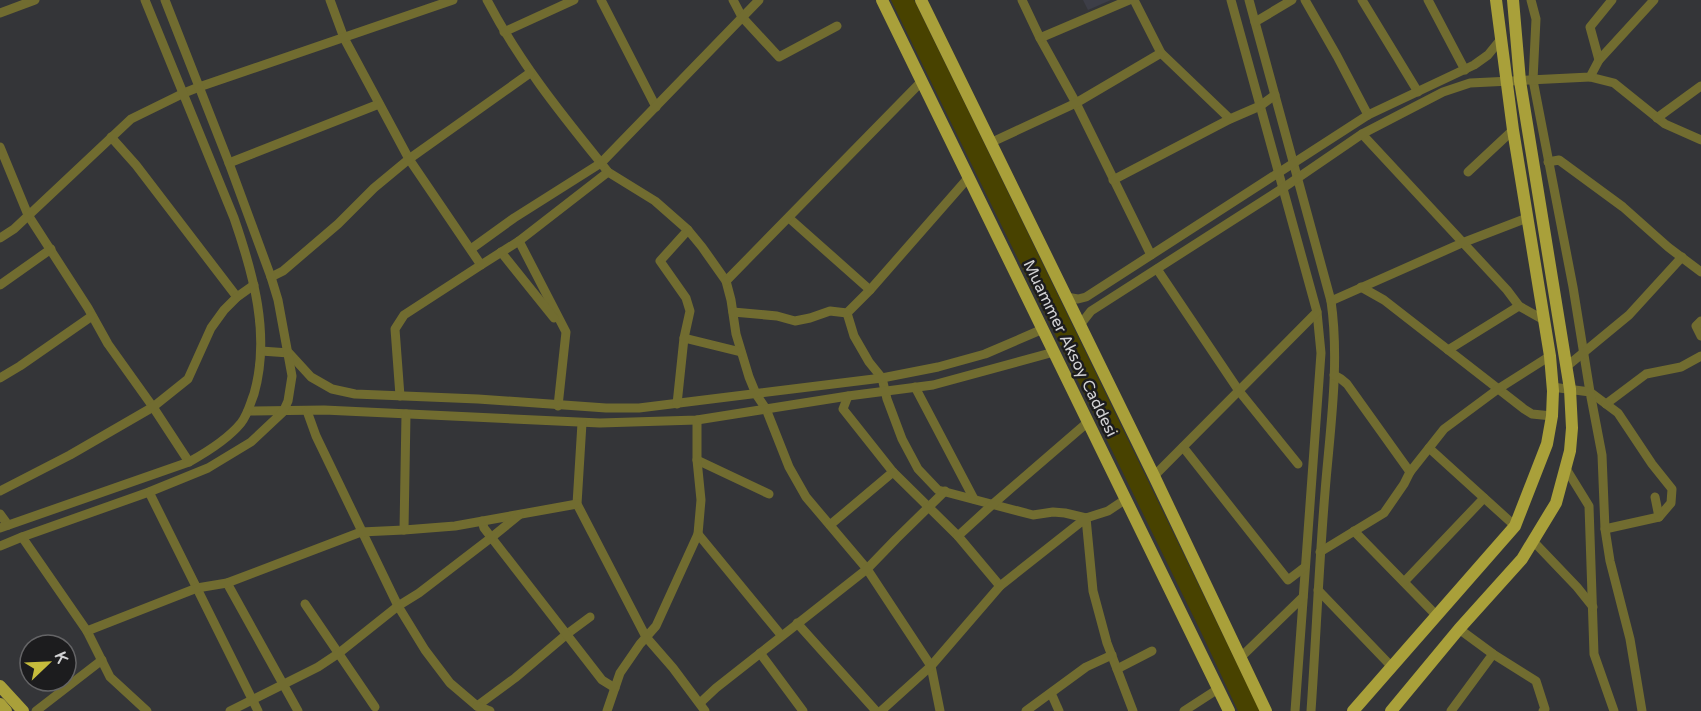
<svg xmlns="http://www.w3.org/2000/svg" width="1701" height="711" font-family="'Varela Round',sans-serif">
<rect width="100%" height="100%" fill="#343538"/>
<!-- built -->
<polygon fill="#3d3e47" points="1083,0 1111,0 1088,10"/>
<!-- green -->
<path fill="#484200" d="M891 0H914C1030 236 1144 474 1260 711H1238L1201 632Z"/>
<g fill="none" stroke-linecap="round" stroke-linejoin="round">
<!-- minor -->
<g stroke="#716c30" stroke-width="9">
<polyline points="330,0 344,38 409,159 481,265 404,315 395,329 400,396"/>
<path d="M487 0C519 61 558 110 601 163L608 172 655 201 688 230 702 247 726 281 731 300 736 334 749 377 756 394 766 409 789 467 806 497 867 569 931 666 940 711"/>
<polyline points="601,0 656,107"/>
<polyline points="733,0 742,17 779,57 837,26"/>
<polyline points="1022,0 1040,38 1076,103 1151,255"/>
<polyline points="1134,0 1161,53 1230,119"/>
<polyline points="1231,0 1317,312 1321,353 1295,711"/>
<path d="M1249 0 1331 301C1340 364 1330 429 1325 492 1319 565 1316 638 1311 711"/>
<polyline points="1305,0 1337,56 1368,115"/>
<polyline points="1362,0 1418,92"/>
<polyline points="1428,0 1465,70"/>
<polyline points="1531,0 1536,19 1533,80 1573,287 1590,392 1618,413 1652,464 1672,489 1671,503 1659,517 1605,529"/>
<polyline points="0,13 35,0"/>
<polyline points="1255,22 1292,0"/>
<polyline points="504,32 574,0"/>
<polyline points="1040,38 1129,0"/>
<polyline points="1599,60 1590,27 1612,0"/>
<polyline points="1590,77 1614,83 1665,124 1701,140"/>
<polyline points="1657,118 1701,86"/>
<polyline points="1362,134 1507,290 1519,306 1544,320"/>
<polyline points="111,137 136,165 237,297"/>
<polyline points="990,143 1076,103 1161,53"/>
<polyline points="0,147 28,215 88,308 108,344 153,407 189,462"/>
<polyline points="1548,162 1559,160 1623,207 1668,247 1701,272"/>
<polyline points="229,163 379,104"/>
<polyline points="1468,172 1513,130"/>
<polyline points="969,177 870,290 847,313 854,336 869,362 882,378 887,399 902,439 918,469 938,490 1033,515 1053,512 1065,513 1086,518 1108,511 1126,499"/>
<polyline points="1113,180 1230,119 1260,106 1275,95"/>
<polyline points="789,218 870,290"/>
<polyline points="0,238 14,229 131,119 184,93 199,87 453,0"/>
<polyline points="519,241 566,332 558,406"/>
<polyline points="471,249 514,218 601,163 759,0"/>
<polyline points="501,252 554,318"/>
<polyline points="481,265 519,241 608,172"/>
<polyline points="1157,269 1239,391 1298,464"/>
<polyline points="271,277 283,271 338,224 374,188 409,159 530,73"/>
<polyline points="726,281 922,81"/>
<polyline points="0,285 51,249"/>
<polyline points="1361,287 1384,300 1524,409 1532,414 1552,416"/>
<polyline points="1066,297 1078,299 1086,297 1368,115 1474,65 1488,55 1501,39"/>
<polyline points="1331,301 1462,243 1527,218"/>
<polyline points="733,312 777,316 795,321 810,318 830,311 847,313"/>
<polyline points="1701,321 1696,326 1701,336"/>
<polyline points="1080,325 1091,311 1283,188 1362,134 1443,92 1470,83 1590,77 1599,60 1654,0"/>
<polyline points="684,338 741,352"/>
<polyline points="1448,350 1519,306"/>
<polyline points="261,351 289,353 311,377 332,389 355,394 478,399 606,408 639,408 882,378 938,367 985,354 1043,329"/>
<polyline points="1566,367 1629,315 1682,257"/>
<polyline points="1334,375 1341,379 1347,384 1410,472"/>
<polyline points="0,378 20,366 92,316"/>
<polyline points="915,387 974,499"/>
<polyline points="1552,387 1590,392 1602,455 1605,529 1610,561 1630,639 1642,711"/>
<polyline points="848,396 843,409 893,472 958,536"/>
<polyline points="677,404 684,338 690,311 686,298 660,261 688,230"/>
<polyline points="1606,404 1646,374 1681,367 1701,356"/>
<polyline points="248,411 324,410 600,423 697,420 848,396 933,385 1054,352"/>
<polyline points="307,411 316,436 398,606 425,650 450,683 477,706 515,678 567,634 590,617"/>
<polyline points="582,423 577,504 646,637 673,668 705,711"/>
<polyline points="1183,447 1288,580 1305,567"/>
<polyline points="1429,448 1515,526"/>
<polyline points="697,460 769,494"/>
<polyline points="1565,467 1589,506 1594,654 1614,711"/>
<polyline points="1154,476 1317,312"/>
<polyline points="0,491 70,455 153,407 188,379 211,328 224,310 237,297 254,285"/>
<polyline points="149,492 258,711"/>
<polyline points="1655,497 1659,517"/>
<polyline points="0,514 8,525"/>
<polyline points="482,521 484,528 602,680 615,688"/>
<polyline points="830,525 893,472"/>
<path d="M0 528 189 462C207 452 228 439 241 423 248 414 250 404 254 394 271 335 253 273 234 218L145 0"/>
<polyline points="404,530 455,526 577,504"/>
<polyline points="1354,531 1436,615"/>
<polyline points="698,534 781,635"/>
<polyline points="22,537 87,631 110,677 147,711"/>
<polyline points="1533,541 1577,587 1593,607"/>
<polyline points="0,546 22,537 149,492 208,468 251,442 283,412 288,401 292,376 278,300 271,277 229,163 165,0"/>
<polyline points="1320,552 1384,513 1404,484 1410,472 1444,429 1498,389 1550,356"/>
<polyline points="1404,582 1484,498"/>
<polyline points="227,583 298,711"/>
<polyline points="1000,586 958,536 993,504 1088,422"/>
<polyline points="1318,590 1392,667"/>
<polyline points="305,604 375,707"/>
<polyline points="797,623 876,711"/>
<polyline points="87,631 197,588 227,583 361,532 404,530 406,414"/>
<polyline points="760,653 803,711"/>
<polyline points="1493,654 1536,681 1545,709 1543,711"/>
<polyline points="1240,658 1303,597"/>
<polyline points="1117,669 1152,651"/>
<polyline points="1051,693 1059,711"/>
<polyline points="700,703 716,688 867,569 896,539 945,491"/>
<polyline points="477,706 490,711"/>
<polyline points="36,711 102,660"/>
<polyline points="230,711 318,667 339,653 398,606 419,593 492,537 519,515"/>
<polyline points="607,711 620,673 640,644 656,626 698,534 701,500 697,460 697,420"/>
<polyline points="881,711 931,666 1000,586 1086,518 1093,591 1107,643 1133,711"/>
<polyline points="1026,711 1086,667 1112,655"/>
<polyline points="1184,711 1218,689"/>
<polyline points="1451,711 1493,654 1459,629"/>
</g>
<!-- major -->
<g stroke="#a9a03a" stroke-width="12">
<polyline points="882,0 1229,711"/>
<polyline points="921,0 1154,476 1266,711"/>
<polyline points="0,686 23,711"/>
<polyline points="0,704 6,711"/>
<polyline points="1353,711 1515,526 1547,444 1552,416 1553,391 1550,356 1513,130 1496,0"/>
<polyline points="1391,711 1459,629 1522,559 1556,503 1570,451 1572,428 1570,389 1520,81 1513,0"/>
</g>
</g>
<g text-anchor="middle" stroke-width="5" stroke-linejoin="round" paint-order="stroke">
<!-- street labels -->
<g font-size="16" fill="#d1d1d3" stroke="#1c1c1e">
<text transform="translate(1071 348) rotate(64)" y="6">Muammer Aksoy Caddesi</text>
</g>
</g>
<!-- north arrow -->
<g transform="translate(48 663) rotate(67)"><circle r="28" fill="#1c1c1e" stroke="#646466" stroke-width="1.5"/>
<path d="M0-4.5L10 22L0 15L-10 22Z" fill="#c6bc3c"/>
<text y="-9" font-size="16" font-weight="bold" text-anchor="middle" fill="#d1d1d3">K</text>
</g>
</svg>
